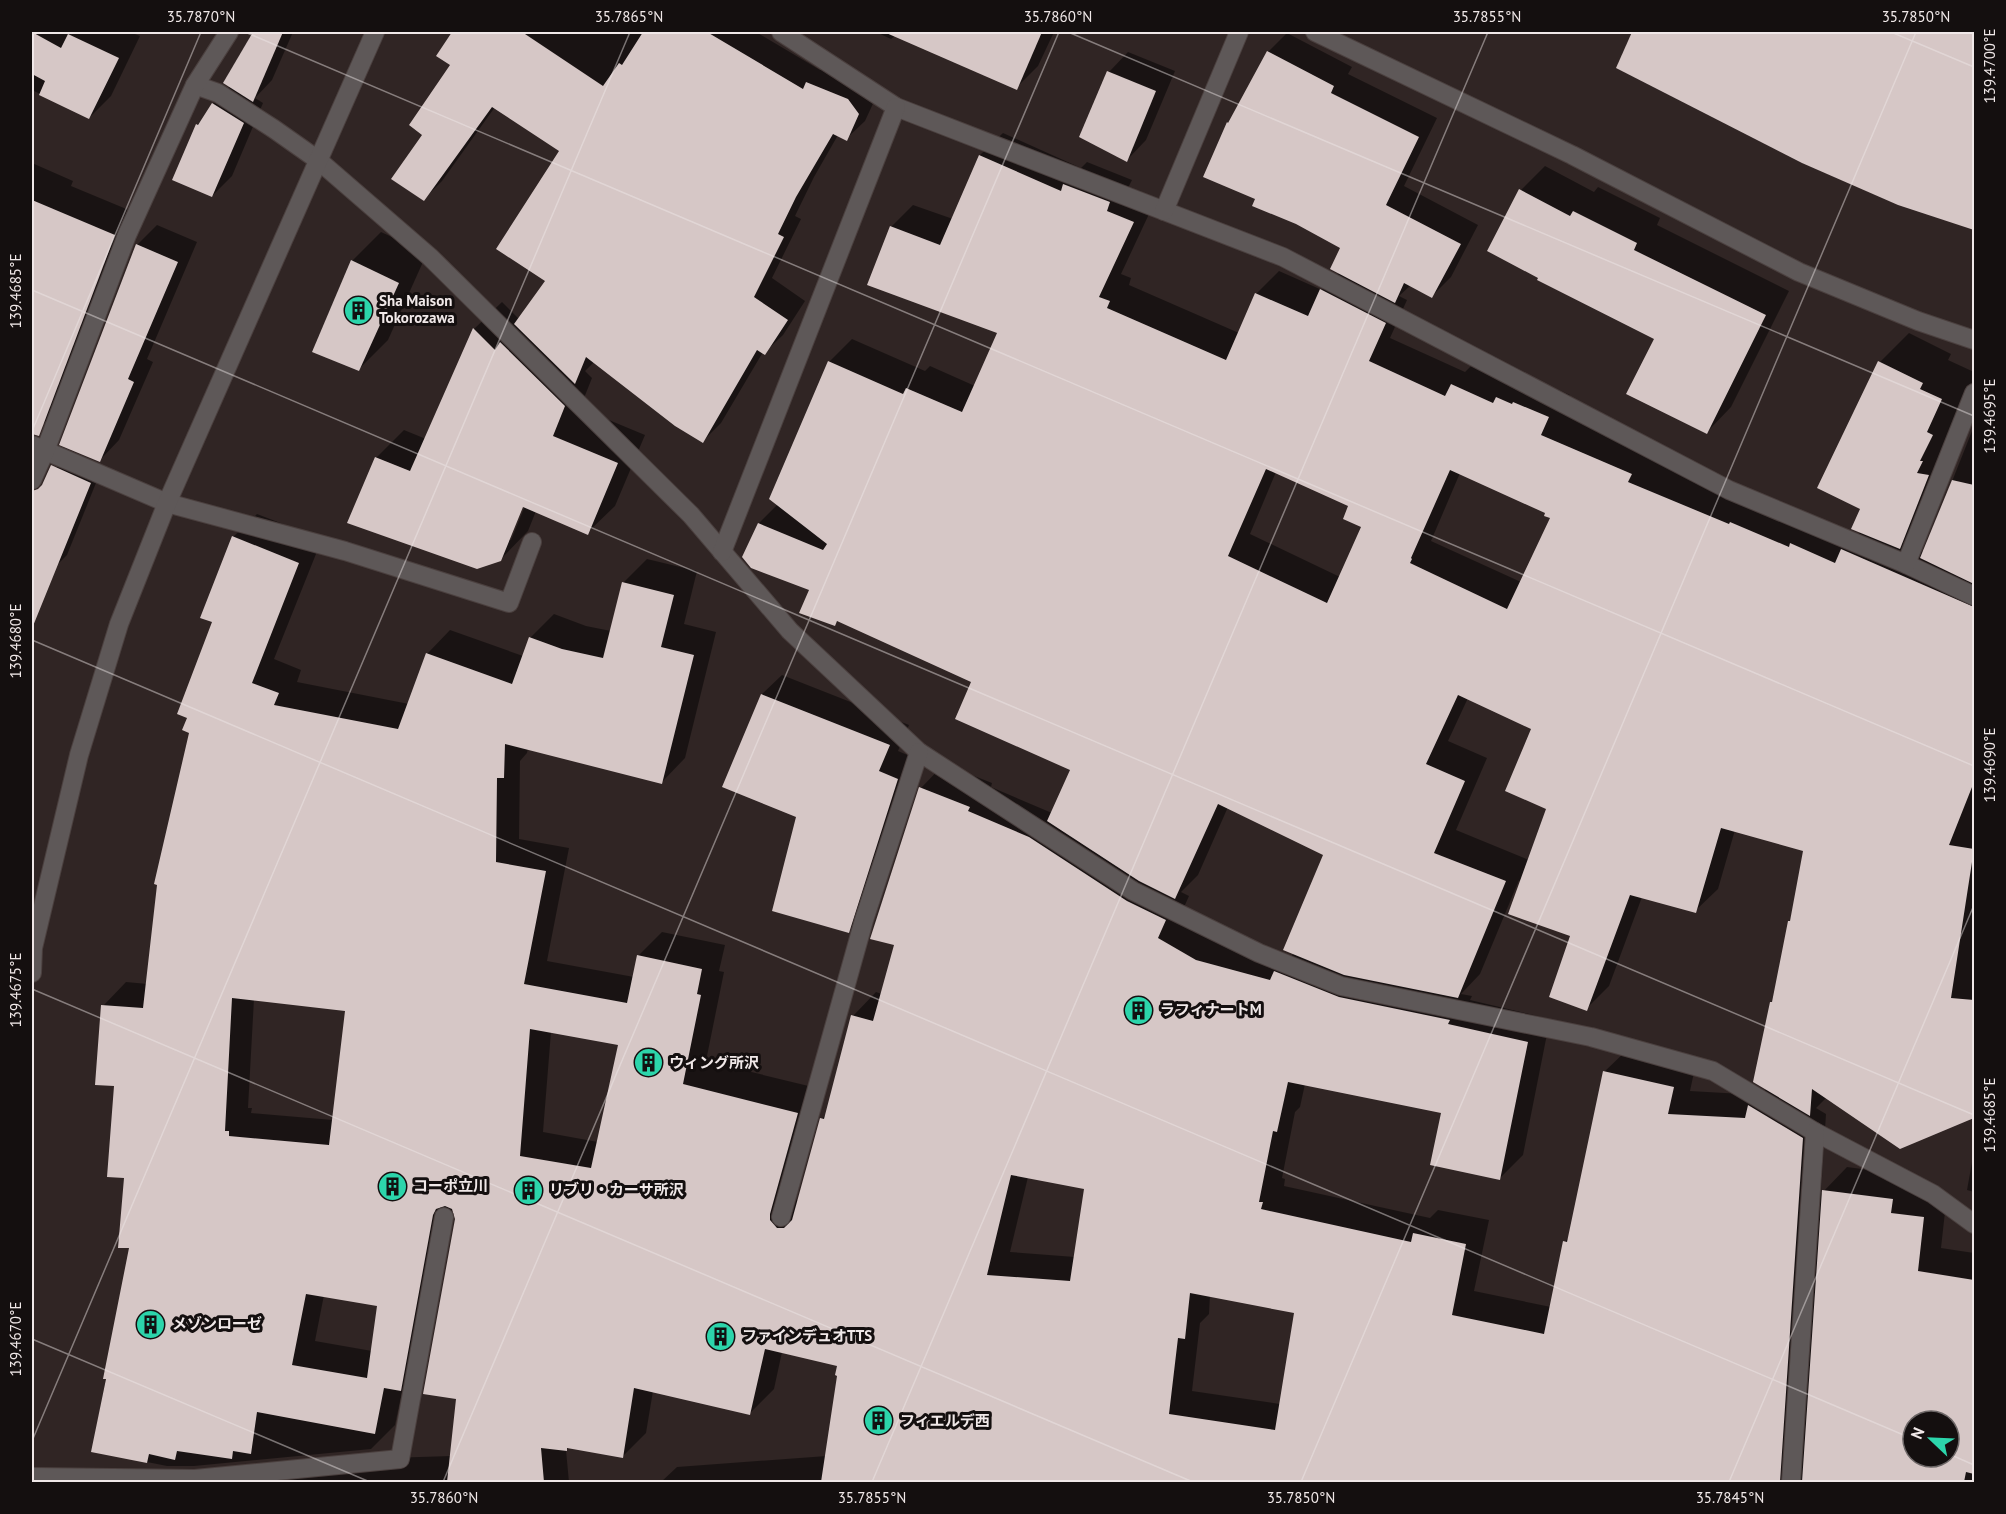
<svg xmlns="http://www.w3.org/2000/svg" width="2006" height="1514" font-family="'PT Sans','Noto Sans JP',sans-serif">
<rect width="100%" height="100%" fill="#302524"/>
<!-- shadow -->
<g fill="#0007" fill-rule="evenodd">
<polygon points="32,32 130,32 140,36 111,96 89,118 32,90"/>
<polygon points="255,32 293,32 272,80 255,98 263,103 232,176 212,196 197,125 204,118 213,104 230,86 225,83"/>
<path d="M454 32H756L820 70 825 65 877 95 865 121 846 139 838 135 814 177 795 216 801 219 772 278 805 301 783 335 764 353 763 352 721 423 703 441 594 362 585 371 592 378 580 408 645 435 615 506 587 533 536 511 528 531 500 560 376 458 404 430 426 439 474 329 502 302 519 319 547 281 561 151 495 107 442 181 424 199V134L452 64 438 55ZM524 500 527 501 511 540H508Z"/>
<polygon points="876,32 1054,32 1038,66 1016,88 895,36 891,39"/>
<polygon points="1633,32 1974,32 1974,228 1899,204 1618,67"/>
<path d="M1287 33 1352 67 1348 74 1437 118 1404 186 1478 225 1451 277 1432 296 1411 285 1399 296 1407 300 1390 338 1465 372 1475 362 1537 380 1570 395 1562 412 1653 452 1650 459 1751 502 1853 539 1861 531 1862 508 1880 362 1909 333 1951 354 1948 360 1974 372V403L1928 518 1903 543 1924 552 1974 426V1117L1900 1147 1827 1097 1816 1108 1826 1114 1821 1194 1847 1167 1915 1176 1947 1194 1941 1248 1974 1253V1482H661L677 1467 908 1450 839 1364 782 1352 774 1389 750 1413 653 1391 646 1433 623 1456 569 1447 566 1450 569 1482H257L278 1462 390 1451 388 1458 451 1456 458 1398 457 1219 453 1208 424 1366 403 1387 395 1425 371 1449 194 1466H167L92 1451 131 1247 126 1176 115 1085 103 1006 126 982 148 984 190 732 233 537 257 514 322 539 274 659 301 670 297 682 409 704 427 654 450 630 523 656 530 638 554 614 586 626 611 631 623 583 647 559 697 571 684 624 716 632 685 758 662 782 528 748 527 753 520 761 519 839 569 848 547 961 634 977 638 956 662 932 725 945 719 971 724 972 706 1061 821 1089 793 1196 799 1202 822 1119 826 1114 853 1016 876 992 882 994 896 944 872 938 921 788 944 764 992 783 991 787 1052 813 1072 769 973 681 839 620 834 624 811 589 759 523 778 504 829 362 852 339 925 371 930 366 975 386 999 332 891 227 913 205 953 219 980 155 1003 133 1081 168 1087 162 1132 180 1128 188 1156 199 1121 274 1131 278 1129 285 1239 333 1256 294 1279 271 1322 290 1340 272 1342 247 1257 198 1268 52ZM1276 472 1350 506 1363 526 1340 577 1250 534ZM1460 473 1547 512 1552 518 1521 582 1431 541ZM1468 698 1533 728 1548 808 1529 860 1456 830 1487 758 1448 741ZM1228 807 1325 854 1294 953 1291 957 1181 914 1189 896 1181 892 1198 875ZM1735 830 1805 850 1774 1001 1767 1088 1760 1095 1690 1091 1696 1063 1628 1049 1604 1072 1569 1237 1565 1242 1551 1307 1474 1291 1489 1220 1438 1210 1430 1218 1284 1186 1285 1179 1282 1178 1295 1112 1300 1107 1305 1084 1443 1112 1499 1179 1523 1155 1550 1019 1470 1000 1472 996 1461 994 1480 974 1519 880 1572 935 1586 1009 1609 986 1642 897 1695 911 1718 889ZM254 999 347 1009 333 1120 251 1113 252 1108H248ZM551 1032 620 1044 598 1142 543 1132ZM1028 1177 1086 1188 1075 1257 1010 1252ZM324 1295 379 1304 372 1351 315 1341ZM1210 1295 1296 1312 1280 1404 1192 1391 1200 1323 1209 1314ZM1913 1421H1949V1457H1913Z"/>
<polygon points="1128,52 1175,71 1146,140 1127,160 1081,137 1109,72"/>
<polygon points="32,163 73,181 71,186 136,213 64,403 42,425 32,421"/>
<polygon points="1545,166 1594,192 1598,187 1660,218 1657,225 1789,291 1731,407 1707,432 1656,339 1521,190"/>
<polygon points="157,225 197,242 147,359 153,362 119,440 100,460 137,245"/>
<polygon points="381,232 427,253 388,340 359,369 352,261"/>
<polygon points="66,458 100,473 67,555 57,565 32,554 32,529 56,468"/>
<polygon points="782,675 909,725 898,751 917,759 868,911 848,931 798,817 762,694"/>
<polygon points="1974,1151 1974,1192 1967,1190"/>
</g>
<!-- building -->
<g fill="#d6c7c6" fill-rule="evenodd">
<polygon points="32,32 61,48 68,34 119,58 89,119 39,95 45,81 32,74"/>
<polygon points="253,32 283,32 253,102 223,83"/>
<polygon points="452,32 522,32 603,86 619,63 622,65 643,32 707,32 803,89 806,82 848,99 859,114 847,141 833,134 796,197 778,234 784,237 754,297 788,320 765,355 757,350 703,443 675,426 586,357 575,384 514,324 545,281 496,249 559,151 492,107 424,201 391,179 422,135 409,125 450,65 436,56"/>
<polygon points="884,32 1042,32 1017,90"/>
<polygon points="1632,32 1974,32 1974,230 1898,205 1802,163 1616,68"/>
<polygon points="1267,51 1334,86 1331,93 1419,137 1386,205 1461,244 1432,298 1404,283 1395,303 1330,269 1340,248 1296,224 1252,206 1255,199 1203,177 1227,122 1228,123"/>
<polygon points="1107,71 1156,91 1127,162 1079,137"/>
<polygon points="212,103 244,123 212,197 172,180 196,124 198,125"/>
<path d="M979 155 1061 191 1063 184 1110 202 1107 211 1134 222 1099 297 1110 301 1107 308 1226 360 1255 293 1308 316 1320 289 1386 323 1369 361 1445 396 1451 384 1493 403 1496 397 1512 404 1513 402 1549 417 1541 435 1632 474 1628 482 1729 524 1730 522 1789 547 1790 543 1835 563 1841 549 1974 607V782L1949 845 1974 849 1951 998 1974 1000V1118L1900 1149 1812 1089 1810 1116 1753 1082 1770 1002H1772L1788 921H1790L1803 851 1721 828 1696 913 1630 895 1587 1011 1549 997 1570 936 1508 914 1546 809 1505 791 1531 729 1458 695 1426 764 1465 781 1434 853 1506 881 1458 998 1344 975 1283 950 1323 855 1218 804 1175 899 1139 881 1047 821 1070 770 955 719 971 682 837 621 835 626 799 613 809 590 751 568 742 557 758 523 823 550 827 544 769 499 828 361 903 394 906 388 962 412 997 333 867 285 890 226 940 245ZM1266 469 1348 506 1343 519 1361 527 1327 603 1228 556ZM1450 470 1545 513 1544 516 1550 518 1507 609 1410 563 1412 559 1411 558Z"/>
<polygon points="1519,189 1570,216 1573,211 1637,243 1634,250 1766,315 1707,434 1626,394 1654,339 1537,280 1538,278 1487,251"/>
<polygon points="32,200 115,235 39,436 32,434"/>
<polygon points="136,244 178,262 128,379 134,382 100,462 59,445"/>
<polygon points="351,260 399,283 359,371 312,352"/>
<polygon points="473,328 495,350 500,342 565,406 553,436 618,463 588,535 523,507 501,561 477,569 347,523 375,457 410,471"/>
<polygon points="1878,361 1923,383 1920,389 1942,399 1927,432 1933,435 1920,461 1923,461 1917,473 1929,475 1900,549 1851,529 1860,509 1817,488"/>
<polygon points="51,465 91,483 33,626 32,491 38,489 42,485"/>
<polygon points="1952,480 1974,485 1974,584 1920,558"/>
<path d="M232 536 299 563 252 683 279 693 274 705 398 729 426 653 512 684 529 637 562 649 603 658 622 582 674 595 661 647 694 655 662 784 505 744 504 778H497L496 862 546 871 524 984 627 1003 637 955 702 969 697 994 701 995 683 1084 798 1113 770 1214V1220L777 1228H784L792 1220 820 1118 824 1119 851 1015 873 1021 894 945 870 939 919 787 970 807 968 811 1029 837 1127 901 1166 920 1158 938 1196 960 1270 980 1274 971 1339 997 1450 1020 1448 1024 1528 1042 1500 1180 1430 1165 1441 1113 1288 1082 1277 1132 1273 1131 1259 1202H1263L1261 1209 1411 1242 1413 1233 1466 1244 1452 1315 1544 1334 1563 1241 1567 1242 1603 1071 1674 1087 1668 1114 1745 1118 1748 1105 1803 1138 1780 1482H821L837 1376 835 1375 837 1366 765 1349 750 1415 634 1388 623 1458 567 1448V1451L541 1448 544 1482H447L456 1399 423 1394 455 1219 452 1209 445 1206 436 1209 433 1215 401 1391 384 1388 375 1434 257 1412 251 1454 233 1451 232 1459 177 1451 175 1460 149 1454 147 1463 91 1452 106 1379H103L129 1248H118L124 1178 107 1177 114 1086 95 1085 101 1005 143 1008 157 885 154 884 189 733 182 730 187 718 177 714 212 622 200 618ZM232 998 345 1011 329 1145 229 1136V1131H225ZM530 1029 618 1045 591 1168 520 1156ZM1011 1175 1084 1189 1070 1281 987 1275ZM1190 1293 1294 1313 1275 1430 1169 1414 1178 1338 1185 1339ZM306 1294 377 1306 367 1378 292 1365Z"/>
<polygon points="761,694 890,745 879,771 898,779 849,933 772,911 796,817 722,787"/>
<path d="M1822 1190 1893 1199 1891 1213 1924 1217 1918 1271 1974 1280V1474L1966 1472 1964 1482H1802ZM1913 1421H1949V1457H1913Z"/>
</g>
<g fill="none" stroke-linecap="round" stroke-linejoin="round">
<defs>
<g id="minor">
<polyline points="781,32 896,107 1283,257 1729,490 1906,564 1974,596"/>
<polyline points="195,85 218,93 274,129 318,160 430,257 691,515 790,631 919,752 1133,891 1259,953 1341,986 1591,1037 1713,1071 1815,1132 1933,1194 1974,1224"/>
<polyline points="1164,211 1239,32"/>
<polyline points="32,445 167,503 345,551 509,603 532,542"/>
<polyline points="32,480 45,451 127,235 195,85 229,32"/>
<polyline points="722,552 896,107"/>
<polyline points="1906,564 1974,393"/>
<polyline points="781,1217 864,920 919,752"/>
<polyline points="32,1477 195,1479 400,1459 444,1217"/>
<polyline points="1791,1482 1815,1132"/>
</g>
<g id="tertiary">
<polyline points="1315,32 1572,155 1799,272 1918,321 1974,340"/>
<polyline points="32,973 33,948 79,755 119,624 167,503 375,32"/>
</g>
</defs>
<!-- minor casing -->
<use href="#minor" stroke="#4b403f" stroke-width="20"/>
<!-- tertiary casing -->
<use href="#tertiary" stroke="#4b403f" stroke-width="20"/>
<!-- minor -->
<use href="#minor" stroke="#5e5858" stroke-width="18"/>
<!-- tertiary -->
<use href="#tertiary" stroke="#5e5858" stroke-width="18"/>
</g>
<!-- ticks -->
<path fill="none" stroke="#f0e8e8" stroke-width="1.5" stroke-opacity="0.45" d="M245 32 1974 766M1068 32 1974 416M1891 32 1974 67M32 290 1974 1115M32 431 201 32M32 640 1913 1439M32 989 1193 1482M32 1339 370 1482M32 1441 630 32M1949 1454 1974 1465M443 1482 1059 32M872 1482 1488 32M1301 1482 1916 32M1729 1482 1974 905"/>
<!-- icons -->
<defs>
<symbol id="building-disc" viewBox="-11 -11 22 22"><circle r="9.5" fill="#2cd5ab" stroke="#140f0f"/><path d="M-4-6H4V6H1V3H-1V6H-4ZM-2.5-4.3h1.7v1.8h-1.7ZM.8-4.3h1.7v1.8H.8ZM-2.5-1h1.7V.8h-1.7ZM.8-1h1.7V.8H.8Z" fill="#111"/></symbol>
</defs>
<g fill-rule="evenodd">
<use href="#building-disc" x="342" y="294" width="33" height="33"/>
<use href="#building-disc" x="1122" y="994" width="33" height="33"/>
<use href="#building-disc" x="632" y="1046" width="33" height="33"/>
<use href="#building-disc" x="376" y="1170" width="33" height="33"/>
<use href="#building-disc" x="512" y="1174" width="33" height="33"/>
<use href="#building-disc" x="134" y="1308" width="33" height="33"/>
<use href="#building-disc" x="704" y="1320" width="33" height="33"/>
<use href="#building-disc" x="862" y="1404" width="33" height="33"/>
</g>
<g text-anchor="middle" stroke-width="6" stroke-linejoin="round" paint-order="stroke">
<!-- poi labels -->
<g font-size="15" font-weight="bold" fill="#f0e8e8" stroke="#140f0f" text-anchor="start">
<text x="379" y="306">Sha Maison<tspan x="379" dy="17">Tokorozawa</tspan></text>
<text x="1160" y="1015">ラフィナートM</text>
<text x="669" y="1068">ウィング所沢</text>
<text x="413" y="1191">コーポ立川</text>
<text x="549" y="1195">リブリ・カーサ所沢</text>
<text x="172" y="1329">メゾンローゼ</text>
<text x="742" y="1341">ファインデュオTTS</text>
<text x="900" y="1426">フィエルデ西</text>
</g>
</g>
<!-- border -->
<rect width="2006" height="1514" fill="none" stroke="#140f0f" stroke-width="66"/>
<!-- north arrow -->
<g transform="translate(1931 1439) rotate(293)"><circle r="28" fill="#140f0f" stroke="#6c6666" stroke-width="1.5"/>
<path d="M0-4.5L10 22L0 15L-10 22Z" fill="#2cd5ab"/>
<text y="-9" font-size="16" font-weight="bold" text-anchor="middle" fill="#f0e8e8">N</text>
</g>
<rect x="33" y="33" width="1940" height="1448" fill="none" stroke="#f0e8e8" stroke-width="2"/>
<g font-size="15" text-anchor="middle" fill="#f0e8e8">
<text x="201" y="22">35.7870°N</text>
<text x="629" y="22">35.7865°N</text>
<text x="1058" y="22">35.7860°N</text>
<text x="1487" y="22">35.7855°N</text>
<text x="1916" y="22">35.7850°N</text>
<text transform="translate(1990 66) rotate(-90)" y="5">139.4700°E</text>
<text transform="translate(16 291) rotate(-90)" y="5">139.4685°E</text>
<text transform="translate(1990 416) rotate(-90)" y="5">139.4695°E</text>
<text transform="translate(16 641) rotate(-90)" y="5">139.4680°E</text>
<text transform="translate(1990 765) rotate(-90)" y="5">139.4690°E</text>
<text transform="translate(16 990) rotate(-90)" y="5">139.4675°E</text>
<text transform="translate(1990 1115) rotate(-90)" y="5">139.4685°E</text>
<text transform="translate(16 1339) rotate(-90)" y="5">139.4670°E</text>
<text x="444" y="1503">35.7860°N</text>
<text x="872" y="1503">35.7855°N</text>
<text x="1301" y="1503">35.7850°N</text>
<text x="1730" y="1503">35.7845°N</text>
</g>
</svg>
